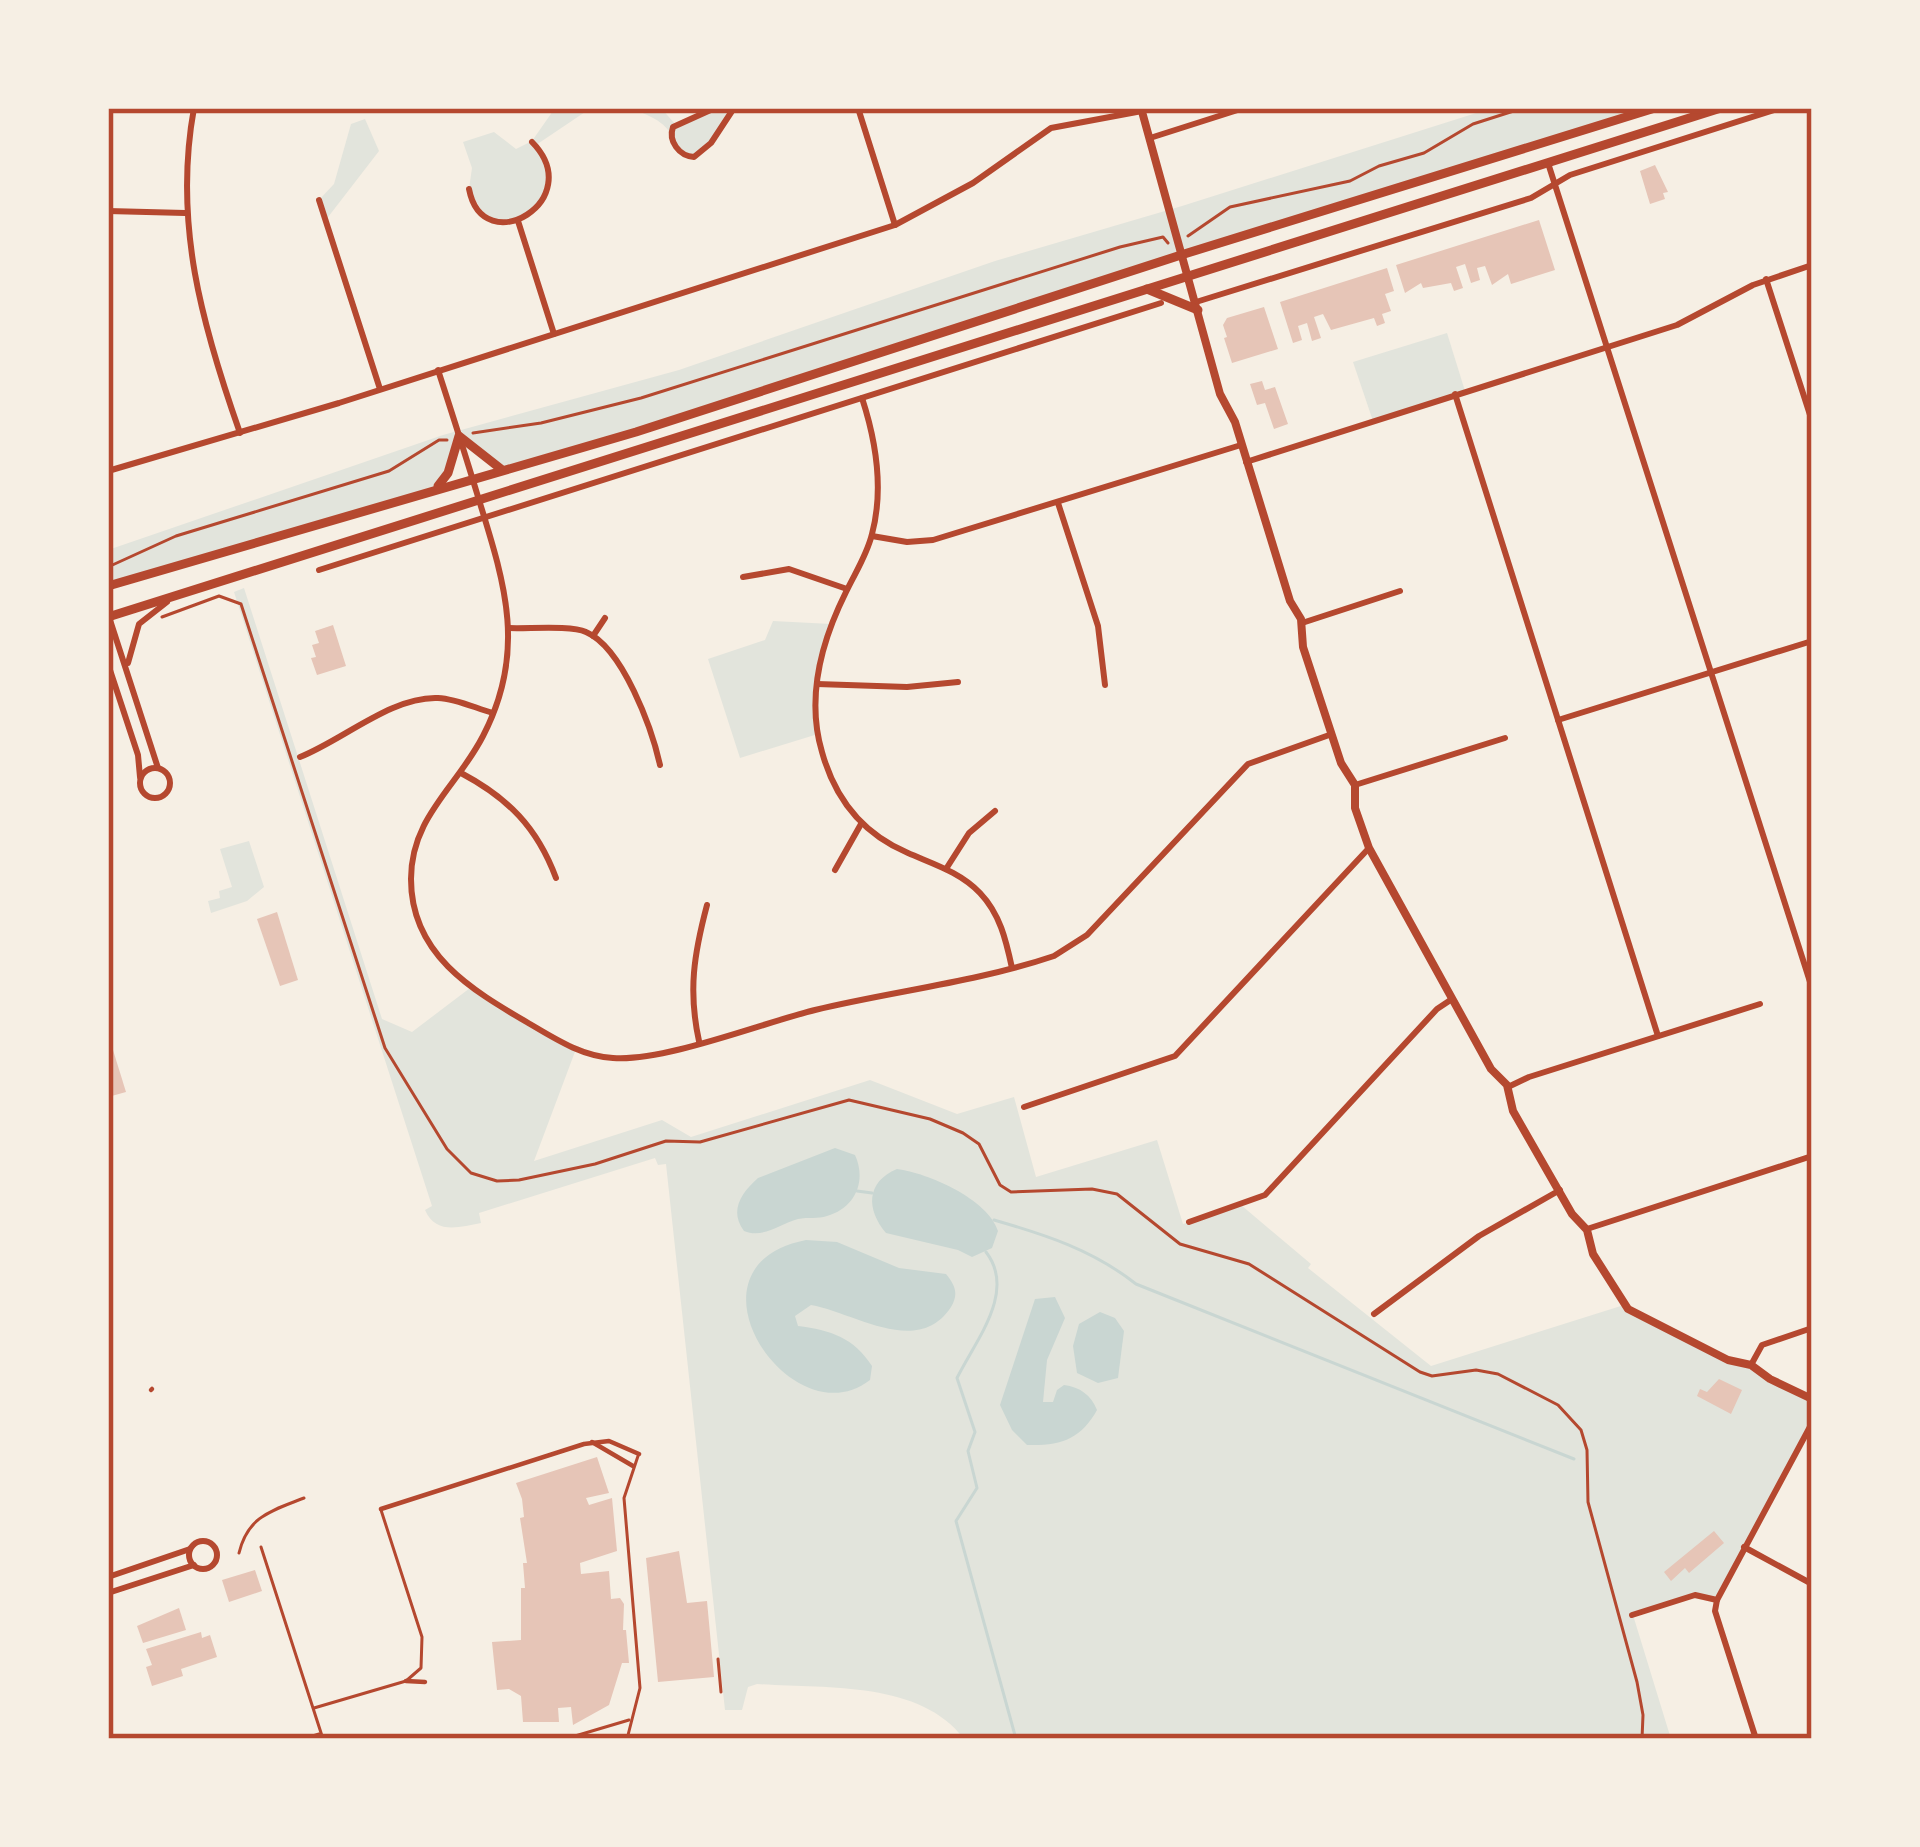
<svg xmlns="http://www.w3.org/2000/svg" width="1920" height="1847" font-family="Spectral,serif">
<rect width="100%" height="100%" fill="#f6efe4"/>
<!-- green -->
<g fill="#e2e4dc">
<path d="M555 108H591L536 145C560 179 546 198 518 221L486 218 469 189 472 168 463 142 494 132 516 149 532 141Z"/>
<path d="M631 108H661L675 124 715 108H734L711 143 694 157 678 150C669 122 656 119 631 108Z"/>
<polygon points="1492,108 1649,108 636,432 502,469 459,437 448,473 434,490 108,586 108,550 443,435 679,370 995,261 1182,206"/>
<polygon points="365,119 379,151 325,221 319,200 334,184 351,124"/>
<polygon points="1447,333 1465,391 1373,421 1353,362"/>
<path d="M244 588 382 1019 412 1032 470 988 576 1049 534 1161 662 1120 691 1137 870 1080 957 1114 1014 1097 1036 1177 1157 1140 1183 1224 1241 1205 1311 1264 1308 1268 1431 1366 1624 1305 1812 1399V1423L1717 1600 1700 1595 1633 1615 1671 1739H964C920 1680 824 1689 757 1684L748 1687 742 1710H725L666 1164 658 1165 655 1158 479 1213 481 1223C459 1227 436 1235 425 1210L432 1206 234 592Z"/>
<polygon points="773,621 831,624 819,668 818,734 740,758 708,659 765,640"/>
<polygon points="249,841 264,887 247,901 211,913 208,901 220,898 219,891 232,887 220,849"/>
</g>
<!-- water -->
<g fill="#c9d6d2">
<path d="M835 1148 855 1155C867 1181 855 1208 827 1216 818 1219 808 1217 798 1219 779 1224 763 1239 744 1231 729 1211 741 1193 758 1178Z"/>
<path d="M897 1169C928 1173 988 1199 998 1231L992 1248 972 1257 958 1250 886 1233C866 1209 866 1182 897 1169Z"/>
<path d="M806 1240 837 1242 899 1268 946 1274C955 1285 959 1294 951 1307 918 1358 853 1312 811 1305L795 1316 798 1326C831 1330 854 1338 872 1366L870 1380C792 1441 673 1266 806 1240Z"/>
<path d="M1055 1297 1065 1318 1047 1360 1043 1402H1053L1057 1390 1064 1385C1080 1387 1091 1395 1097 1410 1081 1439 1061 1446 1027 1445L1012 1430 1000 1405 1035 1299Z"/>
<polygon points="1100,1312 1115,1318 1124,1331 1118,1378 1098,1383 1077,1373 1073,1346 1079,1324"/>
</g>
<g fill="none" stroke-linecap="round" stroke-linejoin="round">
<!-- stream -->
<g stroke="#c9d6d2" stroke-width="3">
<polyline points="857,1191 872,1193"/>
<path d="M994 1220C1046 1235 1093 1250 1136 1284L1574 1459"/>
<path d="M986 1252C1017 1292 975 1341 957 1378L975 1432 968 1451 977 1488 956 1521 1016 1739"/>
</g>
</g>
<!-- building -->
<g fill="#e6c5b7">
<polygon points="1655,165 1668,192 1663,193 1665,199 1650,204 1640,171"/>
<polygon points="1539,220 1555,270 1511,284 1508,274 1492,285 1485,266 1477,268 1480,280 1471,283 1465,264 1456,267 1463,288 1454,291 1451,283 1423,288 1421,283 1405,293 1396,265"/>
<polygon points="1387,268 1394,291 1385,294 1391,311 1382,314 1385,323 1377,326 1374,318 1331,330 1323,314 1314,317 1321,338 1312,341 1307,323 1298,326 1302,340 1293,343 1280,302"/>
<polygon points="1264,307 1278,349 1232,363 1224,338 1227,337 1223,325 1227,318"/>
<polygon points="1262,381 1265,390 1275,387 1288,424 1274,429 1265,403 1257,405 1250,384"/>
<polygon points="333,625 346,666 317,675 311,658 316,657 312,645 319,643 315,631"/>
<polygon points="277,912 298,980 280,986 257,919"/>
<polygon points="113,1050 126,1092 108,1097 108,1051"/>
<polygon points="1719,1379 1742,1390 1731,1414 1697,1396 1700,1389 1707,1392"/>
<polygon points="597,1457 609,1493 586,1498 589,1505 612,1498 617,1551 580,1563 581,1574 609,1571 611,1599 620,1598 624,1604 623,1630 626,1630 629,1663 622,1663 609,1705 573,1725 571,1707 558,1708 559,1722 523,1722 521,1696 509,1689 497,1690 492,1642 521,1640 521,1588 525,1588 523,1563 527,1563 520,1518 524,1517 522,1499 516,1483"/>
<polygon points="1714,1531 1724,1543 1689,1573 1685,1568 1671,1581 1664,1572"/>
<polygon points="679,1551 687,1603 707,1601 714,1677 658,1682 646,1558"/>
<polygon points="255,1570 262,1591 229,1602 222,1580"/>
<polygon points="179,1608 186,1630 143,1643 137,1626"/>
<polygon points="201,1632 202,1638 210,1635 217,1657 181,1669 183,1676 152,1686 146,1667 152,1665 146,1649"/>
</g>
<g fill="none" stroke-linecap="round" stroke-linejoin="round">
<!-- path -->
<g stroke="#b5482f" stroke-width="3">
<polyline points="1188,236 1230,207 1350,181 1379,166 1424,153 1473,124 1523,108"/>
<polyline points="473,433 541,423 641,398 1120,247 1163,237 1168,243"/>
<polyline points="108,567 176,536 389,471 439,440 447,440"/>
<polyline points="162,617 219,596 241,604 385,1048 447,1149 471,1173 497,1181 519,1180 595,1164 666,1141 700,1142 849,1100 930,1119 963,1133 979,1144 1000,1185 1011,1192 1092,1189 1117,1194 1180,1244 1249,1264 1420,1372 1432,1376 1476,1370 1498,1374 1558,1405 1581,1430 1587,1450 1588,1502 1637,1682 1643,1715 1642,1739"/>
</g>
<!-- service -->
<g stroke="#b5482f" stroke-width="3">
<polyline points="261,1547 323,1739"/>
<path d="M239 1553C248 1516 271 1511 304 1498"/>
<polyline points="718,1659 721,1692"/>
<polyline points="314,1708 406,1681 421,1668 422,1637 381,1510"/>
<polyline points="303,1739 319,1734"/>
<polyline points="565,1739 629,1720"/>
<polyline points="627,1739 640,1688 624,1498 638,1456"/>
</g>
<!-- pedestrian -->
<g stroke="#b5482f" stroke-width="4.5">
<polyline points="108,1110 110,1116"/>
<polyline points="151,1390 152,1389"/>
<polyline points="592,1442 633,1466"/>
<polyline points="381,1509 584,1444 609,1441 639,1454"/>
<polyline points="406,1681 425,1682"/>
</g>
<!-- minor -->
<g stroke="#b5482f" stroke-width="6">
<path d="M194 108C173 223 202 325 240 433"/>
<path d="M715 108 673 127C668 141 679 156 694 157L711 143 734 108"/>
<polyline points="858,108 895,225"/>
<polyline points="1150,138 1244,108"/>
<polyline points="1548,163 1812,988"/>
<path d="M469 189C483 262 589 200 532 142"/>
<polyline points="319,200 380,389"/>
<polyline points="108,211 185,213"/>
<polyline points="518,221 554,334"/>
<polyline points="1766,279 1812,421"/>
<polyline points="1196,302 1531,198 1570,175 1780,108"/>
<path d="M438 370C452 413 466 457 479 500 505 584 527 652 483 736 457 787 411 817 411 879 411 955 472 990 530 1024 557 1040 582 1056 613 1058 664 1062 762 1023 815 1010 894 991 977 982 1054 956L1087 935 1248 764 1332 734"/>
<polyline points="1455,394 1658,1036"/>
<path d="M862 398C876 441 884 489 872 534 867 555 855 573 846 592 821 642 806 698 822 752 835 799 863 834 908 853 933 864 960 872 980 893 1000 914 1006 940 1012 968"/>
<polyline points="1246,462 1677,325 1753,285 1812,265"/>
<polyline points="108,471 339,403 895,225 973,183 1051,128 1142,111"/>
<polyline points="1058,503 1098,626 1105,685"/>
<polyline points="872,536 907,542 933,540 1241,445"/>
<polyline points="319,570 1161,303"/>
<polyline points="743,577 789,569 847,589"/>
<polyline points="109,617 158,768"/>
<polyline points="1302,623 1400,591"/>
<path d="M509 628C527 629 571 625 586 632 623 648 652 729 660 765"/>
<polyline points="593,636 605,618"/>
<polyline points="128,663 139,624 167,602"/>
<polyline points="108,664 138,755 140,777"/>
<polyline points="817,684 907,687 958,682"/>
<polyline points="1558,720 1812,641"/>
<path d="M300 757C343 740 392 696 438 698 457 699 475 708 493 713"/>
<circle cx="155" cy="783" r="15"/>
<path d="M461 773C508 798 537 827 556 878"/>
<polyline points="1355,785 1505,738"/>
<polyline points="946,869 969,833 995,811"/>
<polyline points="835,870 861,824"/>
<path d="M699 1041C688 991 694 954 707 905"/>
<polyline points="1508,1087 1529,1077 1760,1004"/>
<polyline points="1024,1107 1175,1056 1369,848"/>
<polyline points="1189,1222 1265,1195 1437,1009 1452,999"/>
<polyline points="1587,1229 1812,1156"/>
<polyline points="1374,1314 1479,1236 1560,1190"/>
<polyline points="1751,1365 1762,1345 1812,1328"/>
<circle cx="203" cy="1555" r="14"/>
<polyline points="1744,1547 1812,1584"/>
<polyline points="108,1577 190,1549"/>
<polyline points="108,1593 194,1565"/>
<polyline points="1717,1600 1715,1611 1756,1739"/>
<polyline points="1632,1615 1695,1595 1717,1600 1812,1423"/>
</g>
<!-- tertiary -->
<polyline stroke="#b5482f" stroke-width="8" points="1141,108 1220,394 1235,422 1290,601 1301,619 1303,647 1341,763 1355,785 1355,808 1369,848 1491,1069 1507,1085 1513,1111 1572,1214 1587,1230 1593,1254 1628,1309 1728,1360 1751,1365 1770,1379 1812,1399"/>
<!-- primary -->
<g stroke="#b5482f" stroke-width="9">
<polyline points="1147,289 1198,310"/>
<polyline points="438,486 448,473 459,436 501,469"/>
<polyline points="108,586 636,432 1181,255 1655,108"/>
<polyline points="108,617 1721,108"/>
</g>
</g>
<!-- border -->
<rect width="1920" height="1847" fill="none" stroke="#f6efe4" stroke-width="222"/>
<rect x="111" y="111" width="1698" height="1625" fill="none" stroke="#b5482f" stroke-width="4.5"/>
</svg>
